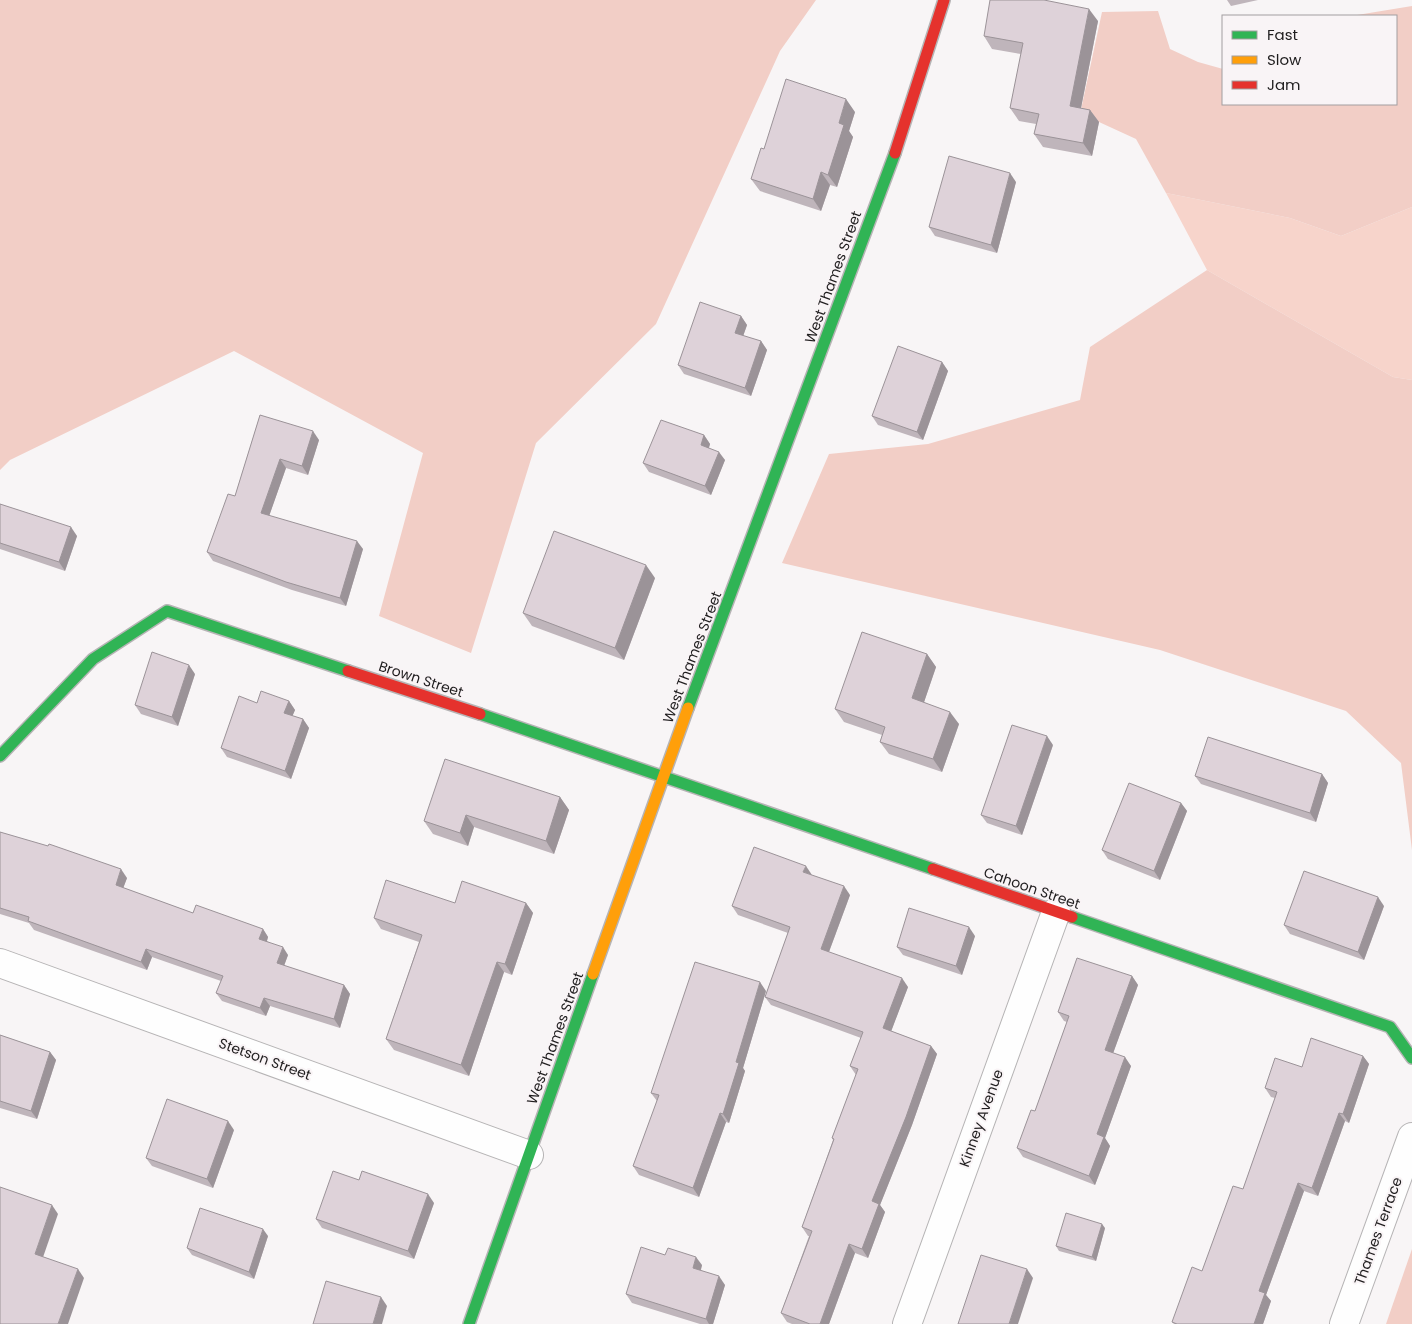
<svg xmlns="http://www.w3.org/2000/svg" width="1412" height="1324" font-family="Poppins,sans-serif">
<rect width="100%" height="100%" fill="#f8f5f6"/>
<!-- green -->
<polygon fill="#f7d4cb" points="1166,193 1290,218 1341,236 1412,207 1412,380 1393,377 1207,270"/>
<!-- forest -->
<g fill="#f2cec6">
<polygon points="0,0 816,0 780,51 656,324 536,443 471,653 379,616 423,453 234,351 10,460 0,470"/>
<polygon points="1412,6 1412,207 1341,236 1290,218 1166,193 1136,139 1099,122 1079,119 1102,12 1158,11 1170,49 1198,62 1223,69 1223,104 1396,104 1396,16 1351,16"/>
<polygon points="1207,270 1393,377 1412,380 1412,850 1401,763 1346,711 1160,650 782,563 829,454 928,444 1080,400 1090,347"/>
<polygon points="1412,1249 1412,1324 1386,1324"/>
</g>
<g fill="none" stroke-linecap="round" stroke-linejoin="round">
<defs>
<g id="street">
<polyline points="0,963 529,1155"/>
<polyline points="907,1324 1056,912"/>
<polyline points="1344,1324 1412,1137"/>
</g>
<g id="fast">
<polyline points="688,708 895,153"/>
<polyline points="480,714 933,869"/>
<polyline points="0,756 93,659 167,611 348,671"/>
<polyline points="1072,917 1390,1027 1412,1058"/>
<polyline points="469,1324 593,974"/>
</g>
<polyline id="slow" points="593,974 688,708"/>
<g id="jam">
<polyline points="895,153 944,0"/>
<polyline points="348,671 480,714"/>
<polyline points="933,869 1072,917"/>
</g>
</defs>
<!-- street casing -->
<use href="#street" stroke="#b6b4b5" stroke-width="30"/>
<!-- fast casing -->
<use href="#fast" stroke="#b6b4b5" stroke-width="14"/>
<!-- slow casing -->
<use href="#slow" stroke="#b6b4b5" stroke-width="14"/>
<!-- jam casing -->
<use href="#jam" stroke="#b6b4b5" stroke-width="14"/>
<!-- street -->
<use href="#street" stroke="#fefefe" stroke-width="28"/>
<!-- fast -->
<use href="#fast" stroke="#30b455" stroke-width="11"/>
<!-- slow -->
<use href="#slow" stroke="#ff9f0a" stroke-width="11"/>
<!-- jam -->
<use href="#jam" stroke="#e5322d" stroke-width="11"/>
</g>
<!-- wall -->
<g fill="#bfb5bb">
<polygon points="1227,0 1258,0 1231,6"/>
<polygon points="1098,21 1081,108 1090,110 1099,122 1092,156 1043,147 1034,134 1036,124 1019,121 1010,108 1021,54 992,49 984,36"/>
<polygon points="855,112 849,131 853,137 837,187 830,185 821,211 760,191 751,179 764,149"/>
<polygon points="1016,182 997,253 935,236 929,227"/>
<polygon points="741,316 747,325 743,336 761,341 767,350 751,396 684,374 678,365"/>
<polygon points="942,362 948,371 923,440 878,425 872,416"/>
<polygon points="260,415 319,440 308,475 286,468 269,516 363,549 346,606 292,590 213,561 207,552 235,496"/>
<polygon points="704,435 710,444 709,448 725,460 711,495 649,472 643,463"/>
<polygon points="0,504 77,536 65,571 0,549"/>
<polygon points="655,578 624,660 532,626 523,613"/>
<polygon points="927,654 936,667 924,702 959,724 942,772 889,754 880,742 882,735 844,722 835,709"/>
<polygon points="195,674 178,726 141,714 135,705"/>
<polygon points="289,701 295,710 292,716 303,719 309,728 291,779 227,757 221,748 257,703"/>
<polygon points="1053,745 1022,835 987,823 981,815"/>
<polygon points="1322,774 1328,783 1316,822 1201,784 1195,776"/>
<polygon points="560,797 569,810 554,854 474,827 468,846 433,834 424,821"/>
<polygon points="1181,803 1187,811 1160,880 1108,859 1102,850"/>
<polygon points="0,832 127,878 123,888 193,913 263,929 268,937 267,941 288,955 284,966 344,985 350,994 340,1028 270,1006 266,1016 222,1001 216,993 221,981 152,957 147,970 34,930 29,923 0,914"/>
<polygon points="850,895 829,952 908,987 891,1031 931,1046 937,1054 912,1125 880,1205 885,1212 868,1258 855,1253 829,1324 792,1324 787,1322 781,1313 809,1236 808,1236 802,1227 833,1140 832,1138 856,1075 850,1066 861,1038 771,1005 765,997 788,933 738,915 732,906"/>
<polygon points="455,903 526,903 533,913 512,975 504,972 469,1076 394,1050 386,1039 419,942 381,929 374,918"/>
<polygon points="1384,906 1364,960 1290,934 1284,925"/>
<polygon points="975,936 962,975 903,955 897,947"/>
<polygon points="1132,976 1138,985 1113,1053 1131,1066 1105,1138 1110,1146 1095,1185 1023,1157 1017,1148 1035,1111 1067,1022 1064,1021 1058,1012"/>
<polygon points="766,991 743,1068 745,1071 729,1123 726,1122 699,1197 639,1175 633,1166 657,1101 651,1093"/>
<polygon points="0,1035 50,1052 56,1060 37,1119 0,1108"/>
<polygon points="1363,1056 1369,1064 1349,1123 1345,1121 1318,1196 1304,1191 1266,1295 1271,1301 1263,1324 1174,1324 1172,1322 1202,1271 1243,1189 1275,1098 1271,1097 1265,1088 1302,1067"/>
<polygon points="234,1130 213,1188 152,1166 146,1158"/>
<polygon points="359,1180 434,1203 414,1259 322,1228 316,1219"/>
<polygon points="1105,1228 1096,1261 1059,1251 1056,1246"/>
<polygon points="268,1236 254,1279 192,1255 187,1248"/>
<polygon points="702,1265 701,1270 725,1285 713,1324 700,1324 632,1303 626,1294"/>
</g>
<!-- shaded-wall -->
<g fill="#9b9398">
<polygon points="1089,9 1098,21 1079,118 1070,106"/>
<polygon points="846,99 855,112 849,131 853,137 837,187 828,175 839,123"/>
<polygon points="1090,110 1099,122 1092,156 1083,143"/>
<polygon points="821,172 830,185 821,211 813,199"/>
<polygon points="1010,173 1016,182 997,253 991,245"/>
<polygon points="741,316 747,325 741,342 735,333"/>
<polygon points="761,341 767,350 751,396 745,388"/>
<polygon points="942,362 948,371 923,440 917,432"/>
<polygon points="313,431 319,440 308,475 302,466"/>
<polygon points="704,435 710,444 707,453 701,445"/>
<polygon points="719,452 725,460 711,495 705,486"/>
<polygon points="280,459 286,468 267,522 261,513"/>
<polygon points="71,527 77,536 65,571 59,562"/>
<polygon points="357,541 363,549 346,606 340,598"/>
<polygon points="646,565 655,578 624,660 615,648"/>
<polygon points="927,654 936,667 921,711 912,698"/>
<polygon points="189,665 195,674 178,726 172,717"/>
<polygon points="289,701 295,710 290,722 284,713"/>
<polygon points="950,712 959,724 942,772 933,759"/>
<polygon points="303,719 309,728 291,779 285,771"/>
<polygon points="1047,736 1053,745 1022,835 1016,826"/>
<polygon points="1322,774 1328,783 1316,822 1310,813"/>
<polygon points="560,797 569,810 554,854 546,841"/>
<polygon points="1181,803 1187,811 1160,880 1154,871"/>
<polygon points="466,815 474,827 468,846 460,833"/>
<polygon points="806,866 812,875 803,872"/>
<polygon points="121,869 127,878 121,894 116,885"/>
<polygon points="844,886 850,895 827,957 821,949"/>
<polygon points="1378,897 1384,906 1364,960 1358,952"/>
<polygon points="526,903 533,913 512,975 505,964"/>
<polygon points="969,927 975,936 962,975 956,966"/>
<polygon points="263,929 268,937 265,947 259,939"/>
<polygon points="283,947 288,955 282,971 277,963"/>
<polygon points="146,949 152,957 147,970 141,962"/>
<polygon points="497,962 504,972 469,1076 461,1065"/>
<polygon points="1132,976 1138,985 1111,1059 1105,1050"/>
<polygon points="902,978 908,987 889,1037 883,1028"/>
<polygon points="760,982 766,991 743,1068 745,1071 729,1123 723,1114 736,1062"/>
<polygon points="344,985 350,994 340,1028 334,1019"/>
<polygon points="264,998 270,1006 266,1016 260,1008"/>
<polygon points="931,1046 937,1054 912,1125 880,1205 885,1212 868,1258 862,1249 872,1201"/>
<polygon points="50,1052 56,1060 37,1119 31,1111"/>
<polygon points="1363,1056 1369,1064 1349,1123 1343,1114"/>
<polygon points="1125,1057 1131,1066 1105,1138 1110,1146 1095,1185 1089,1176 1097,1134"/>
<polygon points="720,1113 726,1122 699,1197 693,1188"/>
<polygon points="1339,1113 1345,1121 1318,1196 1312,1188"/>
<polygon points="228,1121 234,1130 213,1188 207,1179"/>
<polygon points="1298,1183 1304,1191 1266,1295 1271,1301 1263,1324 1254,1324 1259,1291"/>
<polygon points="428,1194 434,1203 414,1259 408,1251"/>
<polygon points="52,1205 58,1214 41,1263 35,1254"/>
<polygon points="1102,1224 1105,1228 1096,1261 1092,1257"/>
<polygon points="263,1229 268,1236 254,1279 249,1272"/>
<polygon points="849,1244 855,1253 829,1324 820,1324"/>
<polygon points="696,1257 702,1265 699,1276 693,1268"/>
<polygon points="78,1269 84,1278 68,1324 58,1324"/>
<polygon points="1027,1269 1033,1278 1018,1324 1009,1324"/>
<polygon points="719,1276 725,1285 713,1324 709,1324 706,1319"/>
<polygon points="381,1297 387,1306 382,1324 373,1324"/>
</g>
<!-- building -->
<g fill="#ded2d9" stroke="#9b9398">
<polygon points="990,0 1044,0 1089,9 1070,106 1090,110 1083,143 1034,134 1039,114 1010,108 1023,43 984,36"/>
<polygon points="786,79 846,99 839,123 844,125 828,175 821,172 813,199 751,179 761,148 764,149"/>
<polygon points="949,156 1010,173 991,245 929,227"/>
<polygon points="700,302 741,316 735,333 761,341 745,388 678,365"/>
<polygon points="898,346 942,362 917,432 872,416"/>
<polygon points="260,415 313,431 302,466 280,459 261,513 357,541 340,598 286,582 207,552 228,494 235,496"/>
<polygon points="661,420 704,435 701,445 719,452 705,486 643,463"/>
<polygon points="0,504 71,527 59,562 0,543"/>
<polygon points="554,531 646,565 615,648 523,613"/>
<polygon points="862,632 927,654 912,698 950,712 933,759 880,742 885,727 835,709"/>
<polygon points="152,652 189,665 172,717 135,705"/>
<polygon points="261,691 289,701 284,713 303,719 285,771 221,748 239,696 257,703"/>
<polygon points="1012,725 1047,736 1016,826 981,815"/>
<polygon points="1208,737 1322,774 1310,813 1195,776"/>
<polygon points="445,759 560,797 546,841 466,815 460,833 424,821"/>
<polygon points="1129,783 1181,803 1154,871 1102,850"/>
<polygon points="0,832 48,846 49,844 121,869 116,885 193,913 196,905 263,929 259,939 283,947 277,963 344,985 334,1019 264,998 260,1008 216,993 223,976 146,949 141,962 28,921 29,917 0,908"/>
<polygon points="754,847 806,866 803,872 844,886 821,949 902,978 883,1028 931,1046 906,1117 872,1201 879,1204 862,1249 849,1244 820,1324 810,1324 781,1313 812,1231 802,1227 834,1139 832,1138 858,1069 850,1066 863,1032 765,997 790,927 732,906"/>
<polygon points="1304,871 1378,897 1358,952 1284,925"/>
<polygon points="386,880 455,903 462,881 526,903 505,964 497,962 461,1065 386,1039 422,935 374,918"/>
<polygon points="909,908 969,927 956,966 897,947"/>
<polygon points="1077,958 1132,976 1105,1050 1125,1057 1097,1134 1104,1137 1089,1176 1017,1148 1031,1110 1035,1111 1069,1016 1058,1012"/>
<polygon points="695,962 760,982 736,1062 739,1063 723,1114 720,1113 693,1188 633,1166 659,1095 651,1093"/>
<polygon points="0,1035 50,1052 31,1111 0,1101"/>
<polygon points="1311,1038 1363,1056 1343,1114 1339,1113 1312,1188 1298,1183 1259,1291 1265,1293 1254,1324 1177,1324 1172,1322 1192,1267 1202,1271 1233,1186 1243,1189 1277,1092 1265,1088 1275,1058 1302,1067"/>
<polygon points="167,1099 228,1121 207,1179 146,1158"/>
<polygon points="333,1171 359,1180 362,1171 428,1194 408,1251 316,1219"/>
<polygon points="0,1187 52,1205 35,1254 78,1269 58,1324 0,1324"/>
<polygon points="200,1208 263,1229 249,1272 187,1248"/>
<polygon points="1066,1213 1102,1224 1092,1257 1056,1246"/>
<polygon points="641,1247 665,1255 668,1248 696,1257 693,1268 719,1276 706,1319 626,1294"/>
<polygon points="981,1255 1027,1269 1009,1324 958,1324"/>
<polygon points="326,1281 381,1297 373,1324 313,1324"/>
</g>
<g text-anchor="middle" stroke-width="4" stroke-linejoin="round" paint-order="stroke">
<!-- street labels -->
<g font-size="14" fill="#1f1d1e" stroke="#f9f4f6">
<text transform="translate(833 277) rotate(-70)" y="5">West Thames Street</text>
<text transform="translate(692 657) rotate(-69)" y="5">West Thames Street</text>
<text transform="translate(421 679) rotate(18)" y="5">Brown Street</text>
<text transform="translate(1032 888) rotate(19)" y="5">Cahoon Street</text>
<text transform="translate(555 1038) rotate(-70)" y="5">West Thames Street</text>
<text transform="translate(265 1059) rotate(20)" y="5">Stetson Street</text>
<text transform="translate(981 1118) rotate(-70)" y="5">Kinney Avenue</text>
<text transform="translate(1378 1231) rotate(-70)" y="5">Thames Terrace</text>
</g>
</g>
<!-- legend -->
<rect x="1222" y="15" width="175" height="90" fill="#f9f4f6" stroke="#a29ea0"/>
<rect x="1232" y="31" width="25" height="8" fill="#30b455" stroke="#a29ea0"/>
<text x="1267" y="40" font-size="15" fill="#1f1d1e">Fast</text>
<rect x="1232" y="56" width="25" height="8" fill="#ff9f0a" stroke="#a29ea0"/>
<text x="1267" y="65" font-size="15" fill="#1f1d1e">Slow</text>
<rect x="1232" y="81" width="25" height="8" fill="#e5322d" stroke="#a29ea0"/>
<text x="1267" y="90" font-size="15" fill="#1f1d1e">Jam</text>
</svg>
